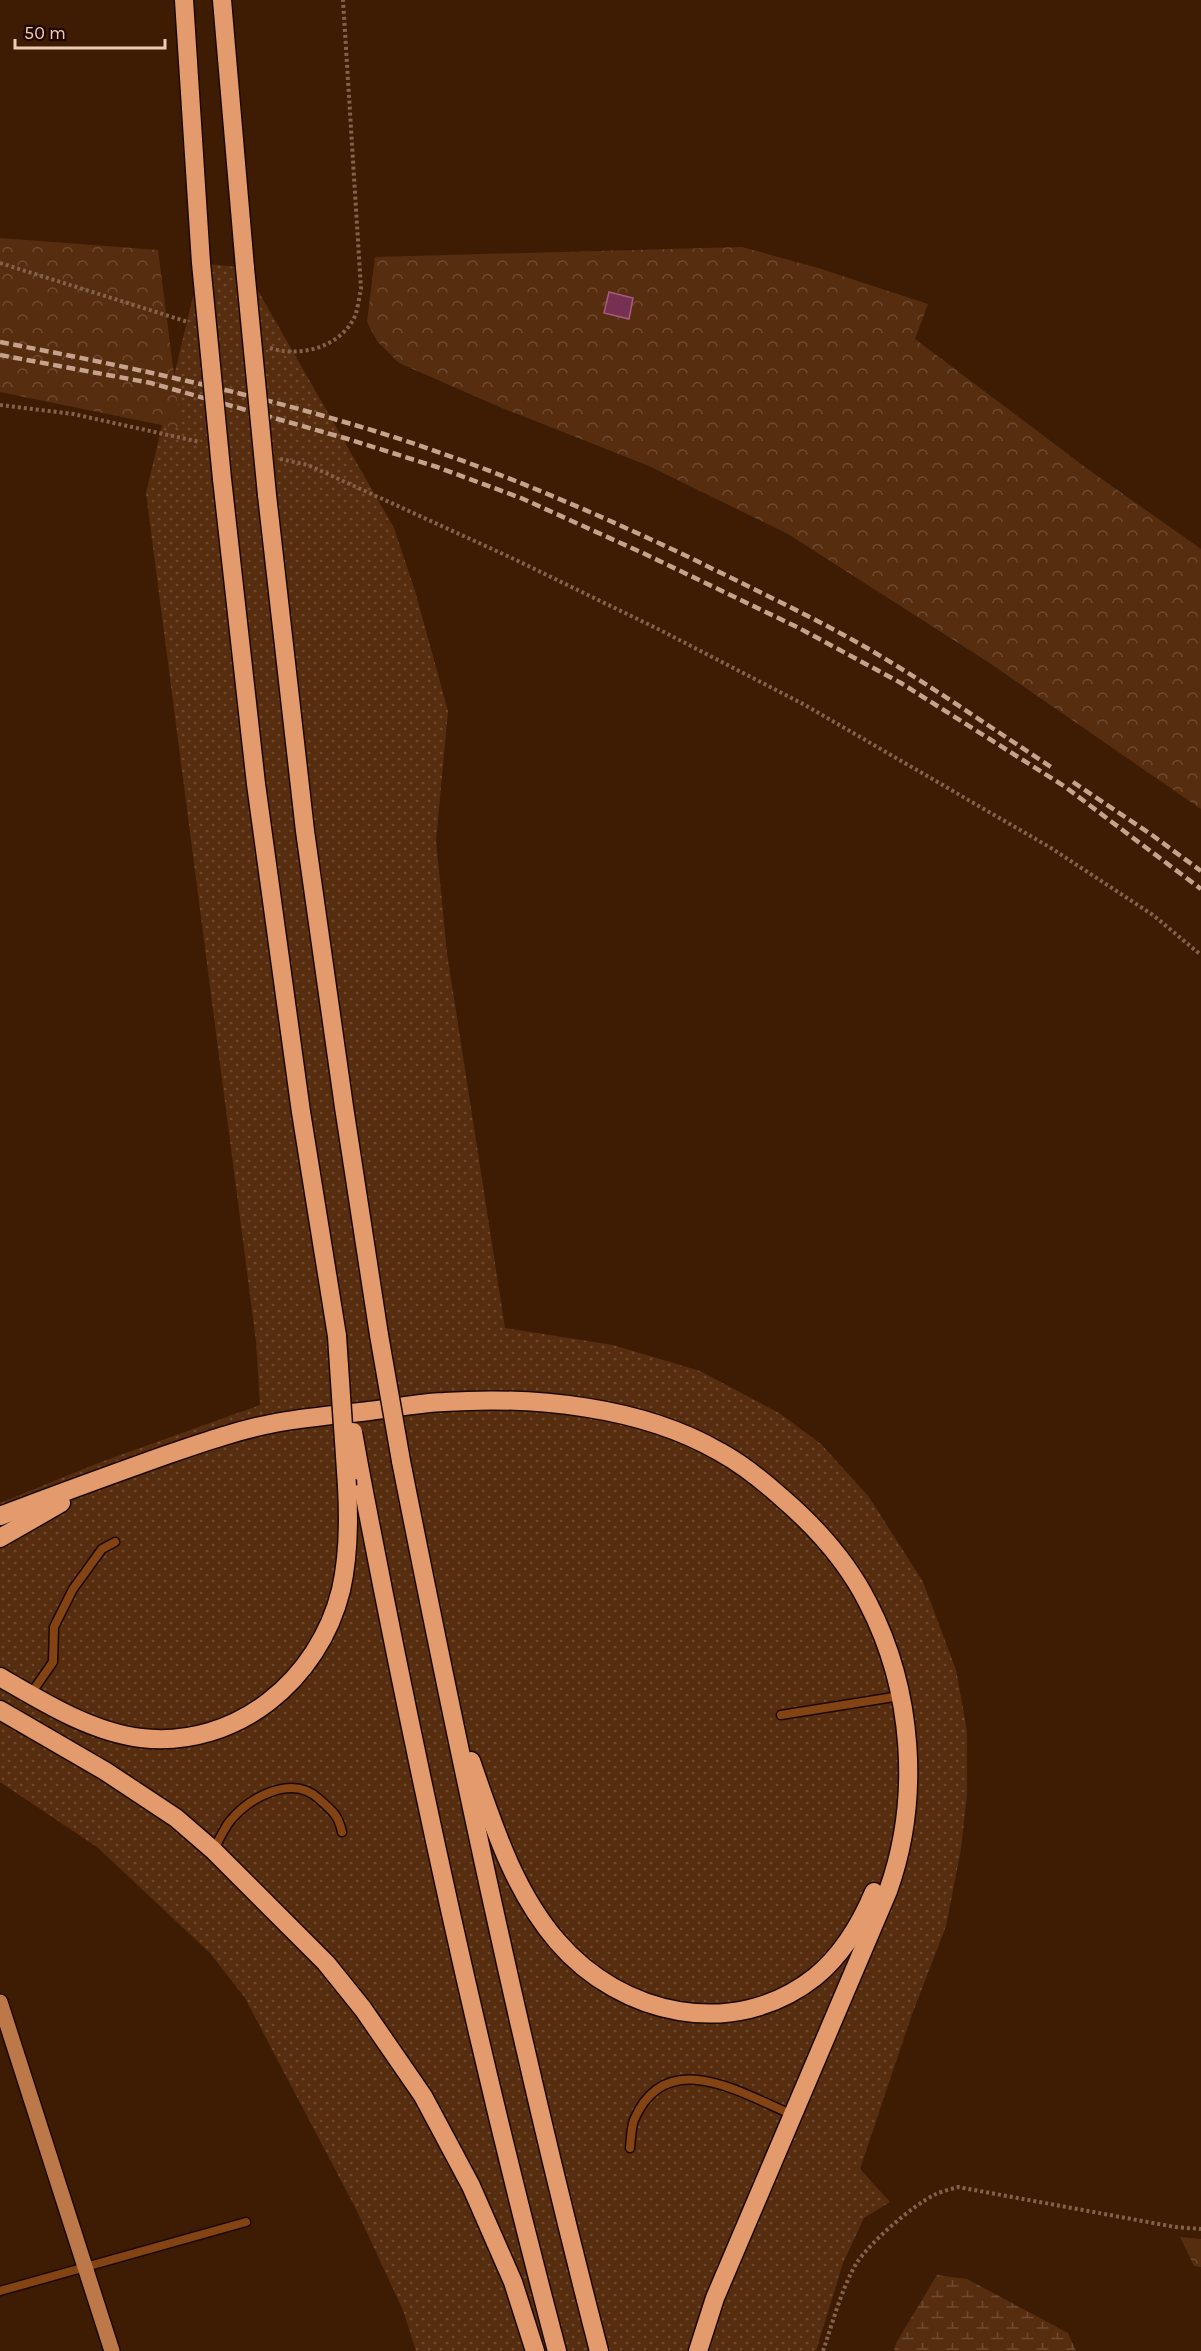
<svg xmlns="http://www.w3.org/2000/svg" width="1201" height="2351" font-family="Karla,sans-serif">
<defs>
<pattern id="grass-dots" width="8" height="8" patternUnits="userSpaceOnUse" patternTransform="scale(1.5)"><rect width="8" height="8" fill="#572d0f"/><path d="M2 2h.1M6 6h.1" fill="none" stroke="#6f4a30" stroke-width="1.8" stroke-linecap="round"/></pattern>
<pattern id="forest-crowns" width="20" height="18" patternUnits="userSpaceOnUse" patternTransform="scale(1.5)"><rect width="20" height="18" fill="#572d0f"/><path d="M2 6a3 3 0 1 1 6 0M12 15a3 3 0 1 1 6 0" fill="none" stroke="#6f4a30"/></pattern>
<pattern id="wetland-marsh" width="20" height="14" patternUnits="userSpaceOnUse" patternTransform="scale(1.5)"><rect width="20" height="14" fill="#572d0f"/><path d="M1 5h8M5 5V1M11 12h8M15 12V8" fill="none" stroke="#6f4a30"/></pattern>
</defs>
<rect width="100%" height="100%" fill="#3e1c04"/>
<!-- grass -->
<polygon fill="url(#grass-dots)" points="201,263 245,268 394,528 415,591 448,711 436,841 447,953 505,1328 613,1345 700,1371 779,1413 821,1444 869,1497 923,1582 956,1670 967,1731 967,1794 961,1849 946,1926 911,2017 860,2169 890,2202 864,2218 843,2263 816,2351 416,2351 403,2310 356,2209 245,1998 210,1953 97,1847 0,1782 0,1503 101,1462 260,1405 256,1341 146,493"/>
<!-- forest -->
<g fill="url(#forest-crowns)">
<polygon points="0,238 158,250 181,429 0,392"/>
<polygon points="742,247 818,268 928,304 915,339 1089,470 1201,549 1201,809 988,662 788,534 649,466 502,408 399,363 377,341 367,322 375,257"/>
<polygon points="1180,2237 1201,2239 1201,2267 1194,2266"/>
</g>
<!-- wetland -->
<polygon fill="url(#wetland-marsh)" points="937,2275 967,2279 1068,2333 1076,2351 894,2351 896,2343"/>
<!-- building -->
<polygon fill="#763152" stroke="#a75c7d" stroke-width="1.5" points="609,292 633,298 629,319 604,313"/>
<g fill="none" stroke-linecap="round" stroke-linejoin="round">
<defs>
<g id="lane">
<polyline points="30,1695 53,1662 54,1627 73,1589 102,1549 115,1542"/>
<polyline points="781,1715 900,1696"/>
<path d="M213 1850C219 1841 223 1830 230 1821 250 1797 292 1774 319 1799 332 1811 338 1814 342 1832"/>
<path d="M630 2148C631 2139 631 2128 634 2120 666 2045 741 2093 793 2115"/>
<polyline points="0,2291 246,2222"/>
</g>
<polyline id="primary" points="0,2002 112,2351"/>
<g id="highway">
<polyline points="184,0 201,263"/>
<polyline points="222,0 245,268"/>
<polyline points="222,479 256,784 301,1112 337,1336"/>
<polyline points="267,495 305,831 344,1107 379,1335"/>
<path d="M401 1461C460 1760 523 2057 599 2351"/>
<path d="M360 1471C416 1766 480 2060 557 2351"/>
<path d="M0 1516C55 1495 110 1475 166 1455 201 1443 238 1430 275 1423 306 1417 338 1415 369 1411 394 1408 419 1403 444 1402 533 1396 641 1406 720 1452 742 1464 762 1480 781 1497 816 1527 847 1561 868 1603 913 1690 921 1799 888 1891L715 2298 698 2351"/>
<polyline points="0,1538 61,1503"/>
<path d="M0 1677C43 1702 91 1732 141 1738 236 1749 319 1680 341 1590 349 1555 349 1521 347 1486"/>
<polyline points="0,1710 105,1771 176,1818 213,1850 326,1963 363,2009 423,2096 471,2186 513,2282 535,2351"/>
<path d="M471 1761C493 1824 513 1890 557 1941 621 2016 734 2041 815 1977 842 1955 861 1923 874 1892"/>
</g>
</defs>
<!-- lane casing -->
<use href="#lane" stroke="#1d0900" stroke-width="11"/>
<!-- primary casing -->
<use href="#primary" stroke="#1d0900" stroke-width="18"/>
<!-- highway casing -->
<use href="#highway" stroke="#1d0900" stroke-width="21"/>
<!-- path -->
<g stroke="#85614a" stroke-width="4" stroke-dasharray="3 3" stroke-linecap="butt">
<polyline points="0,263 188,322"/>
<path d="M270 348C300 358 341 347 355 316 358 308 359 297 361 289L343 0"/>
<polyline points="0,405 73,414 200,442"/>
<polyline points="280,459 308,465 514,559 660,630 805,705 1051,848 1153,915 1201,955"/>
<path d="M823 2351C833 2322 841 2290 856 2264 870 2242 913 2205 936 2194 943 2191 951 2189 958 2187L1175 2227 1201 2229"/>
</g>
<!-- lane -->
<use href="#lane" stroke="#834313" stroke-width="8"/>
<!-- primary -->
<use href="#primary" stroke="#bd784a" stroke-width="15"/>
<!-- highway -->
<use href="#highway" stroke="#e39b6e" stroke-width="18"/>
<!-- rail -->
<g stroke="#c6a18b" stroke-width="4.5" stroke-dasharray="9 4.5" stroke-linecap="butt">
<path d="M0 342C115 364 229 388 341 421 464 456 584 507 699 562 755 590 813 617 867 648 930 685 990 727 1051 767"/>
<polyline points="0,355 151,383 348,439 437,467 521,498 645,554 799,628 901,683 1064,786 1201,889"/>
<polyline points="1073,782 1152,835 1201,871"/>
</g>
<defs>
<g id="highway-bridge">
<polyline points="201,263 222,479"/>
<polyline points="245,268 267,495"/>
<polyline points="379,1335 401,1461"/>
<polyline points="337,1336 347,1486"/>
<polyline points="353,1432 360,1471"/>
</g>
</defs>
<!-- highway-bridge casing -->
<use href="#highway-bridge" stroke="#1d0900" stroke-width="21" stroke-linecap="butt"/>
<!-- highway-bridge -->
<use href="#highway-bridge" stroke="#e39b6e" stroke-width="18"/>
</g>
<!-- scale -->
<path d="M15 39v9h150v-9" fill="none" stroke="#f0cab4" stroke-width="3"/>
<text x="24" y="39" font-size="18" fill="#f0cab4" stroke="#200700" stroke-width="4.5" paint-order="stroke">50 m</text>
</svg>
